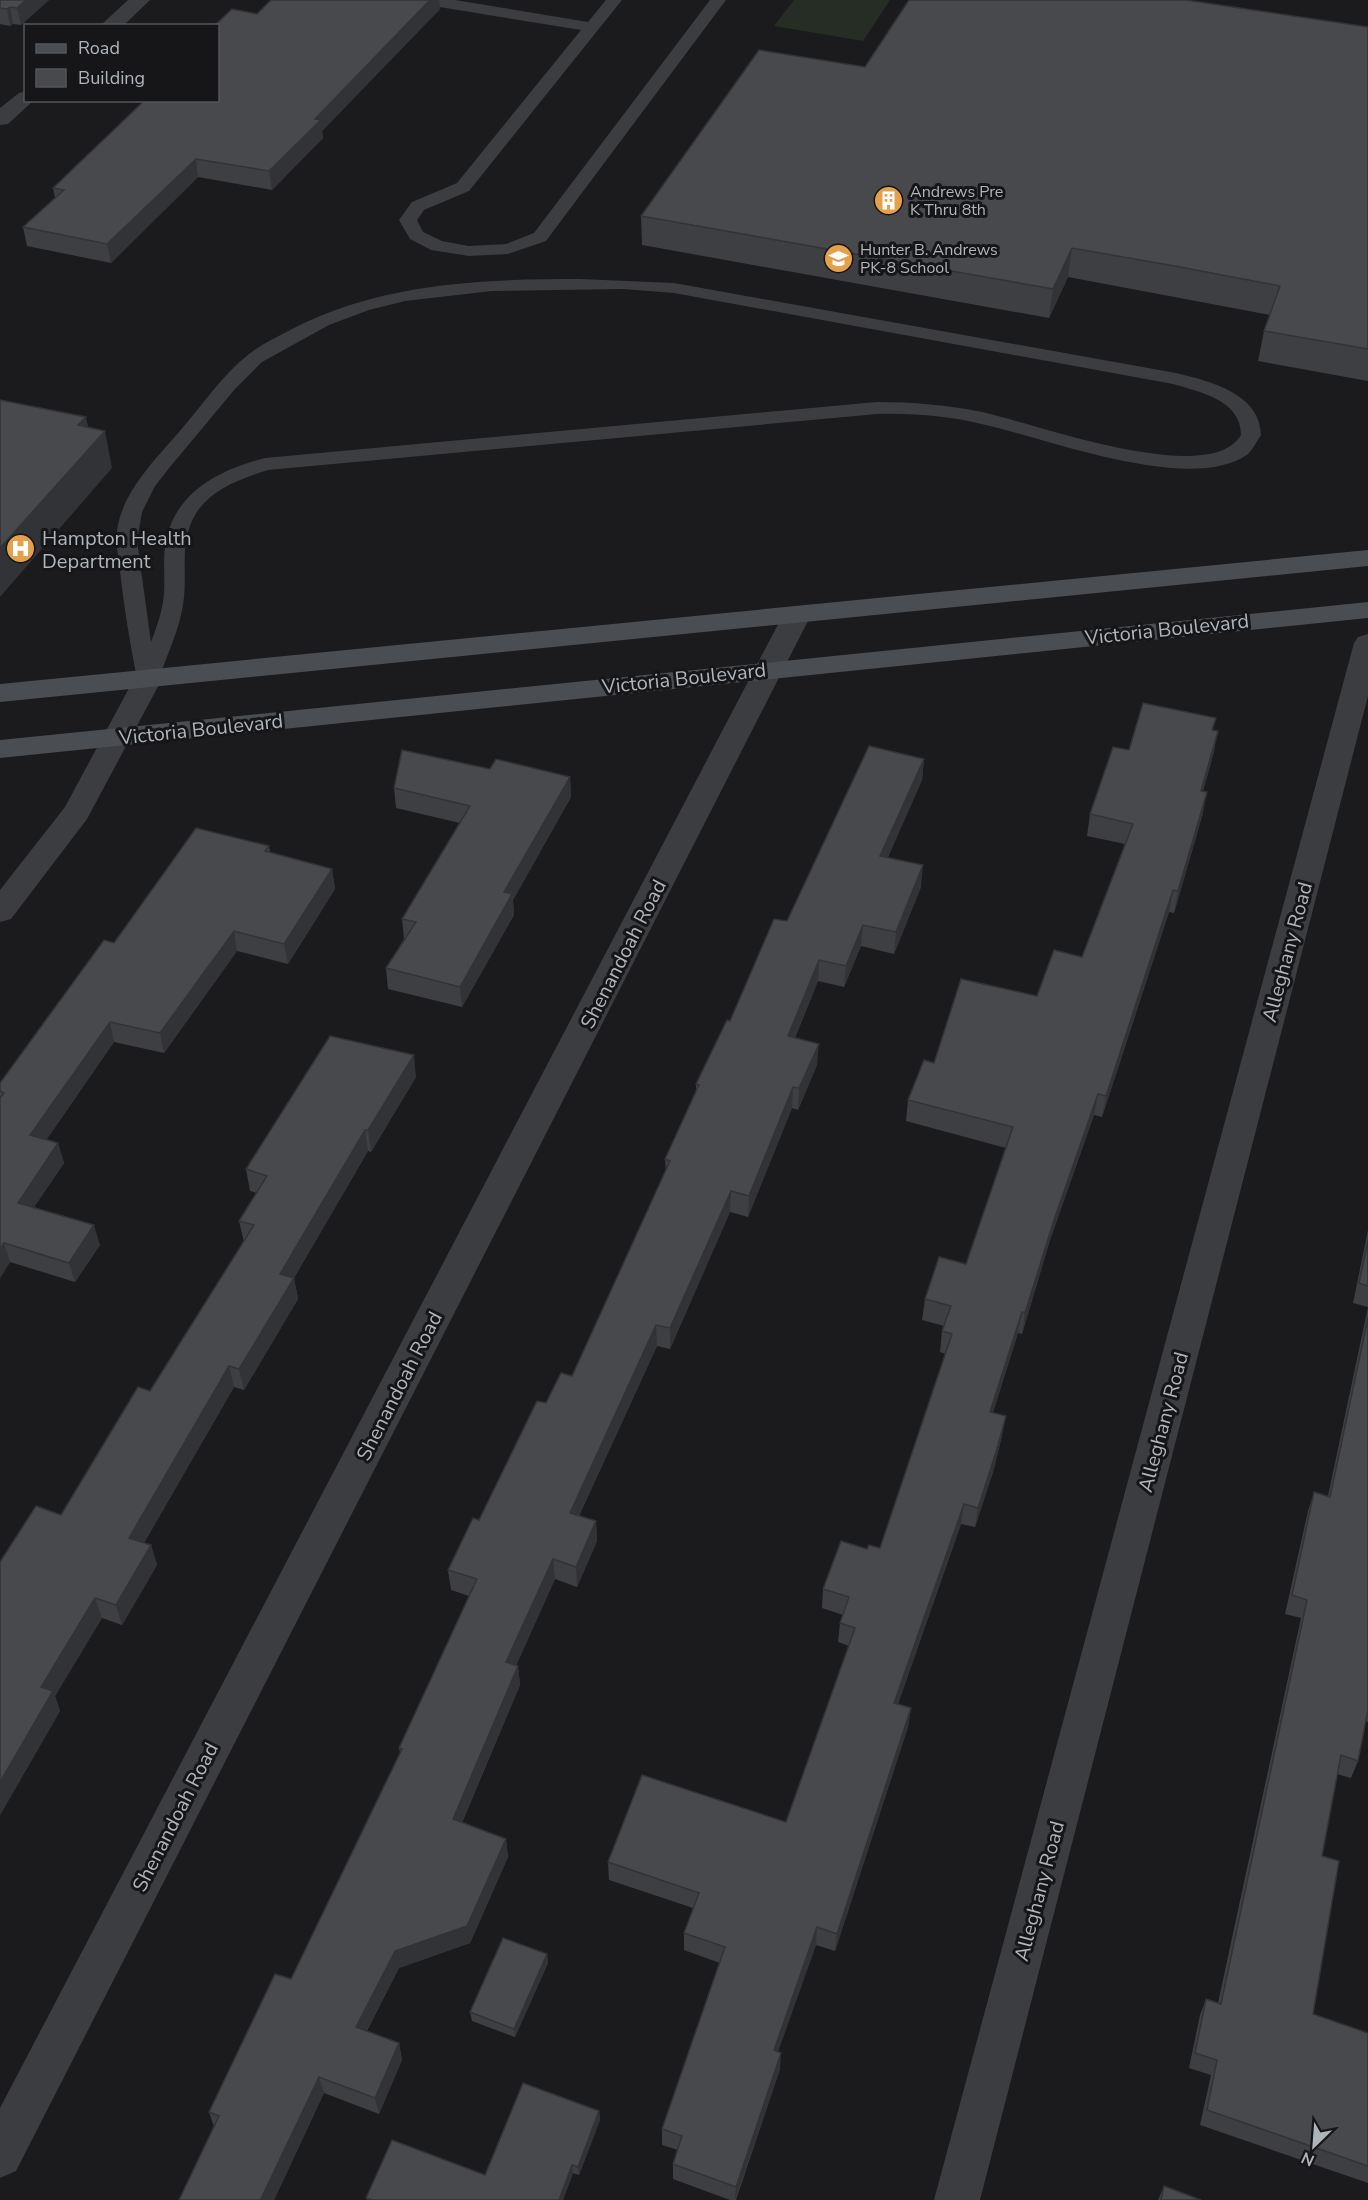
<svg xmlns="http://www.w3.org/2000/svg" width="1368" height="2200" font-family="'Nunito Sans',sans-serif">
<rect width="100%" height="100%" fill="#1b1b1d"/>
<!-- green -->
<polygon fill="#252d25" points="794,0 890,0 863,41 774,26"/>
<g fill="none" stroke-linecap="round" stroke-linejoin="round">
<!-- service -->
<g fill="#3c3d41" fill-rule="evenodd">
<polygon points="419,0 455,0 588,22 606,0 622,0 469,191 424,210 417,220 423,232 442,241 469,246 506,244 534,233 710,0 726,0 546,241 508,254 469,256 431,250 410,239 399,220 412,202 457,183 581,30 427,5"/>
<path d="M580 279 674 283 1176 373C1209 381 1260 393 1261 435 1257 441 1253 449 1248 454 1192 495 1048 439 986 425 950 416 914 413 877 414L268 470C224 484 189 499 185 550 184 568 186 586 183 605 179 631 167 654 159 679L156 684 148 686 140 684 137 679C130 643 124 608 120 571 119 558 115 544 117 531 122 492 155 460 179 432 202 406 221 376 249 354 262 344 277 337 292 329 381 283 481 279 580 279ZM623 289 674 293 1173 384C1200 392 1241 400 1241 435 1209 489 1033 423 982 412 947 405 913 402 877 402L265 458C217 470 172 494 165 547 163 562 165 578 164 593 163 610 157 626 151 642L137 541 142 512 155 486 170 467 235 389 262 362 329 325 369 310 405 301 492 291Z"/>
</g>
<!-- minor -->
<g fill="#3c3d41" fill-rule="evenodd">
<polygon points="128,0 150,0 123,26 100,26"/>
<polygon points="26,91 26,100 33,101 8,124 0,125 0,108 19,93"/>
<polygon points="797,607 807,609 811,615 16,2171 0,2178 0,2108 783,615 787,609"/>
<polygon points="1368,634 1368,696 980,2200 934,2200 1354,643 1358,637"/>
<polygon points="148,670 158,673 162,679 87,819 11,919 0,922 0,890 65,807 134,679 138,673"/>
</g>
<!-- secondary -->
<g fill="#4a4d51" fill-rule="evenodd">
<polygon points="1368,550 1368,566 0,702 0,684"/>
<polygon points="1368,602 1368,618 0,758 0,740"/>
</g>
</g>
<!-- wall -->
<g fill="#3e3f42">
<polygon points="0,0 49,0 21,25 13,24 10,26 0,24"/>
<polygon points="271,0 439,0 440,9 322,131 323,138 272,190 198,177 111,263 27,246 23,227 55,198 53,188 257,14"/>
<polygon points="1368,27 1368,381 1258,361 1264,331 1270,315 1068,277 1049,318 642,245 641,216 865,67"/>
<polygon points="1213,730 1214,752 1203,791 1203,813 1174,913 1169,912 1102,1117 1094,1115 1050,1240 1022,1334 1018,1333 993,1412 1002,1436 993,1472 975,1527 961,1524 898,1704 911,1708 908,1727 835,1951 816,1945 778,2051 780,2069 736,2200 730,2200 673,2179 673,2164 678,2150 662,2145 662,2129 720,1963 684,1950 684,1933 693,1908 609,1880 608,1862 786,1822 849,1646 838,1642 840,1623 843,1615 822,1608 823,1589 867,1549 880,1548 946,1354 940,1352 942,1331 944,1326 922,1320 925,1299 966,1264 1006,1148 906,1121 908,1100 934,1063 1037,996 1082,957 1125,844 1087,836 1090,814 1129,750"/>
<polygon points="924,759 922,780 888,857 921,887 894,954 861,946 844,987 818,981 795,1038 817,1065 798,1110 792,1108 748,1217 730,1212 670,1349 657,1346 579,1516 596,1521 597,1541 577,1587 555,1579 516,1665 518,1666 520,1685 462,1823 506,1839 508,1857 470,1943 399,1968 367,2031 399,2043 402,2060 379,2114 324,2093 274,2200 179,2200 214,2127 209,2112 291,1979 400,1753 399,1748 469,1596 451,1590 448,1570 479,1520 546,1403 572,1376 666,1172 665,1159 696,1090 696,1084 730,1021 787,921"/>
<polygon points="490,769 570,777 571,797 513,900 514,915 462,1007 388,989 386,968 404,939 402,919 460,823 396,808 394,788"/>
<polygon points="269,846 270,852 332,869 335,889 288,964 237,951 164,1053 114,1042 46,1140 58,1143 64,1163 34,1207 100,1245 75,1282 10,1262 0,1278 0,1083 114,943"/>
<polygon points="416,1077 371,1152 368,1151 294,1278 298,1299 244,1390 234,1387 144,1543 151,1545 157,1565 122,1625 102,1618 55,1696 60,1711 0,1815 0,1562 61,1515 150,1391 244,1242 239,1221 257,1193 250,1191 246,1169"/>
<polygon points="1368,1230 1368,1722 1366,1721 1358,1761 1351,1778 1337,1774 1322,1856 1313,2014 1368,2033 1368,2183 1200,2125 1211,2075 1189,2068 1200,2015 1206,1999 1218,2003 1301,1618 1285,1614 1308,1511 1314,1492 1328,1496 1368,1307 1353,1303"/>
<polygon points="547,1954 548,1963 515,2037 472,2021 470,2012"/>
<polygon points="599,2111 600,2120 579,2175 573,2173 563,2200 367,2200 366,2198 485,2175"/>
<polygon points="1164,2186 1161,2200 1158,2200"/>
</g>
<!-- shaded-wall -->
<g fill="#323336">
<polygon points="26,0 49,0 21,25 17,8"/>
<polygon points="430,0 439,0 440,9 322,131 323,138 272,190 269,171 315,119"/>
<polygon points="10,7 13,24 10,26 7,9"/>
<polygon points="196,159 198,177 111,263 107,244"/>
<polygon points="1072,248 1068,277 1049,318 1053,289"/>
<polygon points="86,417 92,445 105,431 112,468 0,597 0,548 78,425"/>
<polygon points="1218,731 1214,752 1197,812 1201,791"/>
<polygon points="924,759 922,780 879,877 880,856"/>
<polygon points="570,777 571,797 513,900 514,915 462,1007 460,987 504,892"/>
<polygon points="1207,792 1203,813 1174,913 1178,891"/>
<polygon points="923,865 921,887 894,954 896,932"/>
<polygon points="332,869 335,889 288,964 284,944"/>
<polygon points="1173,890 1169,912 1102,1117 1106,1096"/>
<polygon points="863,925 861,946 844,987 846,966"/>
<polygon points="234,931 237,951 164,1053 160,1033"/>
<polygon points="819,960 818,981 787,1057 788,1036"/>
<polygon points="110,1022 114,1042 36,1155 30,1135"/>
<polygon points="819,1044 817,1065 798,1110 799,1088"/>
<polygon points="414,1055 416,1077 371,1152 368,1130"/>
<polygon points="793,1087 792,1108 748,1217 749,1196"/>
<polygon points="1098,1094 1094,1115 1050,1240 1022,1334 1025,1313 1054,1220"/>
<polygon points="365,1130 368,1151 294,1278 298,1299 244,1390 239,1369 280,1274"/>
<polygon points="58,1143 64,1163 24,1222 18,1203"/>
<polygon points="731,1191 730,1212 670,1349 670,1328"/>
<polygon points="94,1225 100,1245 75,1282 69,1263"/>
<polygon points="4,1243 10,1262 0,1278 0,1249"/>
<polygon points="1022,1312 1018,1333 987,1432 990,1412"/>
<polygon points="656,1325 657,1346 571,1533 570,1513"/>
<polygon points="229,1366 234,1387 135,1558 129,1538"/>
<polygon points="1006,1416 1002,1436 993,1472 975,1527 978,1508"/>
<polygon points="964,1504 961,1524 892,1721 894,1703"/>
<polygon points="596,1521 597,1541 577,1587 576,1567"/>
<polygon points="151,1545 157,1565 122,1625 116,1605"/>
<polygon points="553,1559 555,1579 509,1682 506,1662"/>
<polygon points="95,1598 102,1618 55,1696 60,1711 0,1815 0,1782 41,1687"/>
<polygon points="518,1666 520,1685 455,1838 453,1819"/>
<polygon points="911,1708 908,1727 835,1951 837,1934"/>
<polygon points="506,1839 508,1857 470,1943 399,1968 360,2044 356,2027 395,1951"/>
<polygon points="817,1927 816,1945 773,2066 774,2050"/>
<polygon points="547,1954 548,1963 515,2037 514,2029"/>
<polygon points="399,2043 402,2060 379,2114 375,2098"/>
<polygon points="781,2053 780,2069 735,2200 736,2187"/>
<polygon points="319,2077 324,2093 274,2200 261,2200"/>
<polygon points="599,2111 600,2120 579,2175 578,2167"/>
<polygon points="572,2165 573,2173 563,2200 559,2200"/>
</g>
<!-- building -->
<g fill="#48494d" stroke="#323336" stroke-width="1.5">
<polygon points="0,0 26,0 17,8 10,7 7,9 0,8"/>
<polygon points="271,0 430,0 315,119 321,120 269,171 196,159 107,244 23,227 64,190 53,188 145,100 218,100 218,26 214,26 232,9 257,14"/>
<polygon points="909,0 1186,0 1368,27 1368,349 1264,331 1280,286 1180,267 1072,248 1053,289 641,216 759,50 865,67"/>
<polygon points="0,400 86,417 78,425 105,431 0,548"/>
<polygon points="1143,703 1216,718 1212,730 1218,731 1201,791 1207,792 1178,891 1173,890 1106,1096 1098,1094 1054,1220 1025,1313 1022,1312 990,1412 1006,1416 996,1452 978,1508 964,1504 894,1703 911,1708 837,1934 817,1927 774,2050 781,2053 736,2187 673,2164 682,2136 662,2129 725,1947 684,1933 699,1893 608,1862 642,1775 786,1822 855,1628 840,1623 849,1597 823,1589 841,1541 867,1549 869,1545 880,1548 952,1334 942,1331 951,1306 925,1299 939,1257 966,1264 1013,1127 908,1100 924,1060 934,1063 961,979 1037,996 1054,950 1082,957 1133,824 1090,814 1113,747 1129,750"/>
<polygon points="869,746 924,759 880,856 923,865 896,932 863,925 846,966 819,960 788,1036 819,1044 799,1088 793,1087 749,1196 731,1191 670,1328 656,1325 570,1513 596,1521 576,1567 553,1559 506,1662 518,1666 453,1819 506,1839 467,1926 395,1951 356,2027 399,2043 375,2098 319,2077 261,2199 263,2200 179,2200 219,2116 209,2112 275,1974 291,1979 402,1749 399,1748 477,1579 448,1570 473,1518 479,1520 537,1401 546,1403 561,1373 572,1376 670,1161 665,1159 699,1085 696,1084 727,1020 730,1021 774,919 787,921"/>
<polygon points="402,750 490,769 496,759 570,777 504,892 512,894 460,987 386,968 416,922 402,919 470,806 394,788"/>
<polygon points="196,828 269,846 265,851 332,869 284,944 234,931 160,1033 110,1022 30,1135 58,1143 18,1203 94,1225 69,1263 4,1243 0,1249 0,1098 4,1093 0,1091 0,1083 104,940 114,943"/>
<polygon points="330,1036 414,1055 368,1130 365,1130 280,1274 294,1278 239,1369 229,1366 129,1538 151,1545 116,1605 95,1598 41,1687 53,1691 0,1782 0,1562 36,1506 61,1515 138,1387 150,1391 254,1225 239,1221 267,1176 246,1169"/>
<polygon points="1368,1241 1368,1286 1359,1283"/>
<polygon points="1368,1318 1368,1710 1358,1761 1341,1755 1322,1856 1339,1861 1313,2014 1368,2033 1368,2166 1207,2110 1217,2060 1195,2053 1206,1999 1221,2004 1307,1600 1292,1595 1314,1492 1330,1497"/>
<polygon points="503,1938 547,1954 514,2029 470,2012"/>
<polygon points="523,2083 599,2111 578,2167 572,2165 559,2200 372,2200 366,2198 392,2140 485,2175"/>
<polygon points="1164,2186 1201,2200 1161,2200"/>
</g>
<!-- icons -->
<defs>
<symbol id="building-disc" viewBox="-11 -11 22 22"><circle r="9.5" fill="#e5a14a" stroke="#161618"/><path d="M-4-6H4V6H1V3H-1V6H-4ZM-2.5-4.3h1.7v1.8h-1.7ZM.8-4.3h1.7v1.8H.8ZM-2.5-1h1.7V.8h-1.7ZM.8-1h1.7V.8H.8Z" fill="#fff"/></symbol>
<symbol id="school-disc" viewBox="-11 -11 22 22"><circle r="9.5" fill="#e5a14a" stroke="#161618"/><path d="M0-5L7-2L0 1L-7-2ZM-4 1L0 2.5L4 1V4Q0 6-4 4Z" fill="#fff"/></symbol>
<symbol id="hospital-disc" viewBox="-11 -11 22 22"><circle r="9.5" fill="#e5a14a" stroke="#161618"/><path d="M-5-5h3v3.5h4V-5h3V5h-3V1.5h-4V5h-3Z" fill="#fff"/></symbol>
</defs>
<g fill-rule="evenodd">
<use href="#building-disc" x="872" y="184" width="33" height="33"/>
<use href="#school-disc" x="822" y="242" width="33" height="33"/>
<use href="#hospital-disc" x="4" y="532" width="33" height="33"/>
</g>
<g text-anchor="middle" stroke-width="6" stroke-linejoin="round" paint-order="stroke">
<!-- far-poi labels -->
<g font-size="16" fill="#aeb4bb" stroke="#161618" text-anchor="start">
<text x="910" y="197">Andrews Pre<tspan x="910" dy="18">K Thru 8th</tspan></text>
<text x="860" y="255">Hunter B. Andrews<tspan x="860" dy="18">PK-8 School</tspan></text>
</g>
<!-- poi labels -->
<g font-size="20" fill="#aeb4bb" stroke="#161618" text-anchor="start">
<text x="42" y="545">Hampton Health<tspan x="42" dy="23">Department</tspan></text>
</g>
<!-- street labels -->
<g font-size="20" fill="#aeb4bb" stroke="#161618">
<text transform="translate(1167 629) rotate(-6)" y="7">Victoria Boulevard</text>
<text transform="translate(684 678) rotate(-6)" y="7">Victoria Boulevard</text>
<text transform="translate(201 729) rotate(-6)" y="7">Victoria Boulevard</text>
<text transform="translate(1287 952) rotate(-75)" y="7">Alleghany Road</text>
<text transform="translate(623 954) rotate(-63)" y="7">Shenandoah Road</text>
<text transform="translate(399 1386) rotate(-63)" y="7">Shenandoah Road</text>
<text transform="translate(1163 1422) rotate(-75)" y="7">Alleghany Road</text>
<text transform="translate(175 1817) rotate(-63)" y="7">Shenandoah Road</text>
<text transform="translate(1039 1891) rotate(-75)" y="7">Alleghany Road</text>
</g>
</g>
<!-- legend -->
<rect x="24" y="24" width="195" height="78" fill="#161618" stroke="#535559" stroke-width="1.5"/>
<rect x="36" y="44" width="30" height="9" fill="#4a4d51" stroke="#535559" stroke-width="1.5"/>
<text x="78" y="54" font-size="18" fill="#aeb4bb">Road</text>
<rect x="36" y="69" width="30" height="18" fill="#48494d" stroke="#535559" stroke-width="1.5"/>
<text x="78" y="84" font-size="18" fill="#aeb4bb">Building</text>
<!-- north arrow -->
<g transform="translate(1314 2146) rotate(205)" stroke="#161618" stroke-width="4.5" paint-order="stroke">
<path d="M0-4.5L10 22L0 15L-10 22Z" fill="#aeb4bb"/>
<text y="-9" font-size="16" font-weight="bold" text-anchor="middle" fill="#aeb4bb">N</text>
</g>
</svg>
